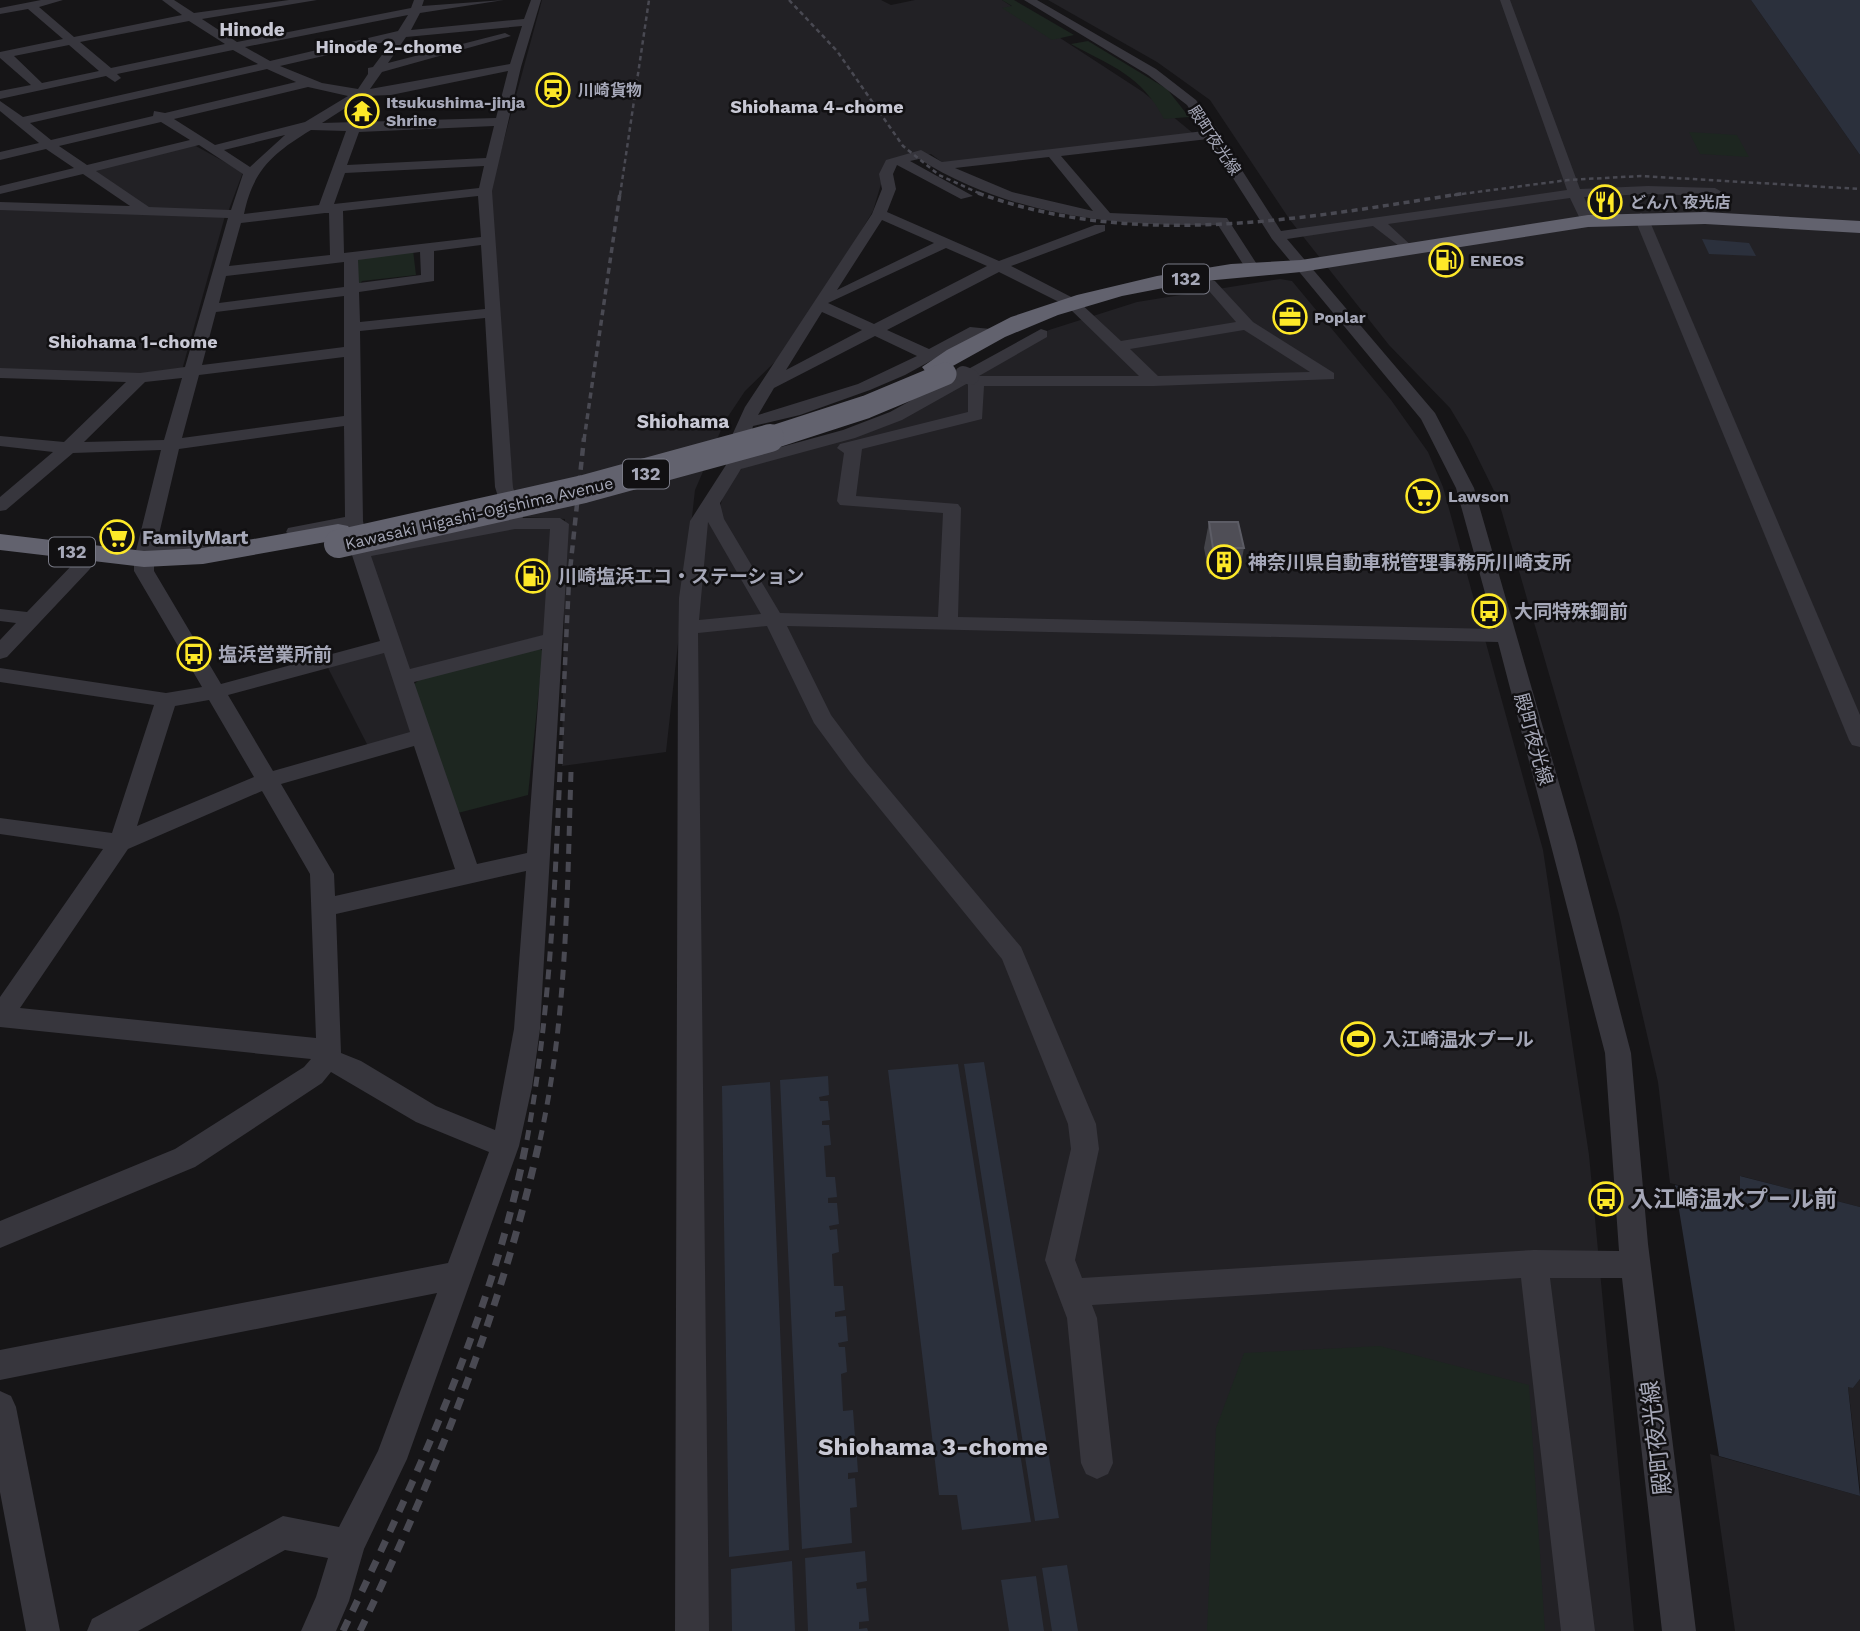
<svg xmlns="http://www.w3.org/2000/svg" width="1860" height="1631" font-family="'Work Sans','Noto Sans JP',sans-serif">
<rect width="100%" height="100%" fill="#161517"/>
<!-- built -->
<g fill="#222125">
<polygon points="542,0 881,0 891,5 915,0 1002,0 1143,92 1194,134 943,163 931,154 887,164 873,211 857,238 779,358 745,391 725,421 695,490 666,752 562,766 565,519 524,517 513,487 489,195"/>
<polygon points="1048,0 1751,0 1860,155 1860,1207 1741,1176 1741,1201 1670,1183 1658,1082 1619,914 1498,499 1468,438 1450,408 1389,345 1290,220 1210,100 1157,62"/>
<polygon points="194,145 243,172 228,212 149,209 94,170"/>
<polygon points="0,209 225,216 182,370 142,376 0,369"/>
<polygon points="1280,279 1292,281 1391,400 1428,452 1443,487 1543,850 1589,1155 1634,1631 705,1631 695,635 704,520 719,512 726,483 746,465 857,434 1049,330 1137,302"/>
<polygon points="545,527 554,529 545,635 408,672 366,553 504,528"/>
<polygon points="380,651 387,652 415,729 410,735 368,746 327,666"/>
<polygon points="1860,1379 1860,1488 1848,1386 1853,1388"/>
<polygon points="1710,1454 1860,1496 1860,1631 1735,1631"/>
</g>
<!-- green -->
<g fill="#1d2620">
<polygon points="1002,0 1014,0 1074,35 1052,40 1002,8 1012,6"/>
<path d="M1088 41 1167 89 1189 117 1164 119C1141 75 1113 67 1071 44Z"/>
<polygon points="1689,132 1737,135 1749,157 1700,154"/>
<polygon points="413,250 416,275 362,281 359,285 355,260"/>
<polygon points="538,648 543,651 528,795 454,814 412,686 419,680"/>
<polygon points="1380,1346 1529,1385 1545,1631 1207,1631 1216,1428 1244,1353"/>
</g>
<!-- water -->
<g fill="#2b303c">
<polygon points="1751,0 1860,0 1860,155"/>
<polygon points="1702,239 1749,243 1756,256 1709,254"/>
<polygon points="984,1062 1059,1518 1035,1521 964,1064"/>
<polygon points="958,1064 1031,1522 962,1530 957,1495 939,1495 888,1070"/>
<polygon points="828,1076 829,1095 819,1097 820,1101 828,1101 830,1120 822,1121 822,1125 829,1125 831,1145 824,1146 826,1177 835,1177 837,1197 828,1198 828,1203 837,1203 839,1224 829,1226 830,1230 837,1229 839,1252 832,1254 834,1286 843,1286 845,1310 835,1312 835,1317 846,1316 848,1341 838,1343 839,1347 845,1347 847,1372 841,1374 843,1411 853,1410 855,1437 844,1439 845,1446 856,1444 858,1472 848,1473 848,1479 855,1478 857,1507 850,1508 852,1543 802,1549 780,1080"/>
<polygon points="770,1082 789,1550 729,1557 722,1086"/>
<polygon points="1740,1176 1860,1207 1860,1379 1853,1388 1848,1387 1860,1496 1719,1456 1675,1185 1740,1201"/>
<polygon points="865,1551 867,1581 856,1583 857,1589 866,1588 869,1621 859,1622 859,1629 867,1628 868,1631 808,1631 805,1558"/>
<polygon points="792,1561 795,1631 732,1631 731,1569"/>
<polygon points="1067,1565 1078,1631 1052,1631 1042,1568"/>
<polygon points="1036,1576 1044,1631 1009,1631 1001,1580"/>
</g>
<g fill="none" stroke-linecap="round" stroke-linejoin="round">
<!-- minor -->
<g fill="#37363d" fill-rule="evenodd">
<path d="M41 0H63L39 7 74 37 182 15 162 0H174L194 13 289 0H317L202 19 237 42 411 8 414 0H424L422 6 504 0 420 13 411 30 524 19 531 0H541L521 67 492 191 513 487 523 518H560L569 524 540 1029 532 1087 519 1146 407 1459 364 1549 349 1601 336 1631H301L316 1597 328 1558 285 1550 138 1631H87L92 1619 283 1516 339 1527 378 1451 437 1293 0 1380V1350L448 1263 489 1152 416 1122 331 1072 322 1083 195 1167 0 1248V1221L175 1149 304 1067 311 1059 0 1027V997L103 849 0 834V818L112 833 154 705 0 682V668L166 693 202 687 134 571V559L161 450 73 453 6 510 0 511V497L53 452 0 446V436L64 442 126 382 0 378V368L140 373 185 367 228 218 0 210V202L130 206 83 174 0 194V186L74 168 46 149 0 160V152L39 143 0 111V101L23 117 258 64 233 50 117 74 121 78 115 82 106 76 0 99V91L31 85 0 58V52L63 39 28 9 0 14V8ZM408 15 398 31 270 61 245 47ZM189 21 225 44 111 68 80 42ZM522 26 510 64 370 89 382 72 511 36 505 33 388 63 406 37ZM393 40 373 67 368 68V74L358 89 322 83 280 66ZM69 45 99 71 42 83 14 56ZM267 69 296 82 165 113 154 111 153 116 51 140 30 123ZM508 71 496 118 322 123 364 96 391 95ZM308 87 348 96 305 122 215 145 174 119ZM161 122 190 140 87 165 59 146ZM494 126 486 158 347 165 359 132ZM311 130 346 131 319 205 244 214C253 170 273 153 311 130ZM285 135 250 167 224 150ZM199 145 243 174 231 210 149 207 96 171ZM484 166 479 188 334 204 345 173ZM478 196 481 237 344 253 343 211ZM325 213H329L330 255 229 266 241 223ZM481 245 485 309 360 322 359 292 434 281V251ZM420 252 421 275 359 283 358 260ZM344 262V287L219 303 226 276ZM344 296V347L202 365 216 312ZM485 318 495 487 505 519 368 545 363 521 360 331ZM344 357V416L182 438 199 375ZM182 378 164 440 84 442 145 382ZM344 426 345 517 288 528 286 532 295 538 346 528 351 552 380 641 221 684 154 571V562L169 555 241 548 250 542 241 536 156 547 179 449ZM515 529H550L543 635 410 669 371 556ZM542 649 527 853 477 864 414 682ZM384 653 410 732 273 771 228 695ZM209 700 254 777 137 826 175 706ZM414 746 455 869 335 896 334 874 281 784ZM262 791 310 874 316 1038 20 1008 128 849ZM526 871 514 1029 495 1130 436 1106 361 1061 341 1053 336 914Z"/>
<path d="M1024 0H1037L1156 69 1196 100 1221 134 1220 136 1281 231 1567 190 1500 0H1510L1580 189 1648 186 1715 188 1722 192 1715 196 1648 194 1584 197 1595 221 1588 225 1581 221 1570 198 1388 224 1415 249 1408 253 1373 226 1287 239 1435 413 1474 488 1576 842 1631 1053 1648 1244 1696 1631H1662L1622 1278H1550L1595 1631H1561L1521 1278 1092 1305 1097 1318 1113 1463 1108 1474 1097 1479 1086 1474 1081 1463 1067 1318 1045 1260 1071 1149 1068 1124 1002 959 850 772 814 723 767 626 698 633 709 1631H675L678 661 679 598 690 521 726 465 729 442 745 407 872 214 882 189 879 174 886 160 921 150 942 162 1204 131 1187 105 1148 75ZM1208 139 1272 239 1421 419 1456 488 1495 629 958 617 961 508 958 504 856 496 862 449 982 419 984 386H1154L1334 379V373L1253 322 1215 281 1210 280 1203 284 1236 322 1121 341 1077 300 1011 266 1105 231V225H1095L999 261 887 212 896 189 893 174 897 165 961 199 973 196 910 161 919 159C1008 215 1114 227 1218 225L1248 272H1258L1260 269 1227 218 1110 213 1061 156ZM1049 157 1093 211 1012 192 955 168ZM882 220 934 243 837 290ZM946 248 987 266 874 324 828 303ZM999 272 1067 306 1139 376H979L1047 337V331L1041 329 890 412 843 430 745 457 753 426 800 415 870 390 905 375 978 335 1001 336V330L970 327 929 349 887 330ZM822 312 862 330 786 370ZM1244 330 1310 372 1158 376 1130 349ZM875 336 917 356 858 384 758 415 774 388ZM968 383V412L840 444 837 448 844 453 837 501 840 505 943 513 938 617 780 613 724 519 720 503 741 469 855 438 902 420ZM708 522 761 614 699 620ZM787 626 1498 642 1605 1053 1619 1251 1534 1250 1082 1278 1075 1260 1099 1149 1096 1124 1021 947 866 762 831 715Z"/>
<polygon points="1641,213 1648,217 1860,715 1860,747 1852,745 1849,740 1634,217"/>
<polygon points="82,560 89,562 92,566 89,570 7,657 0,659 0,640 16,623 0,621 0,609 27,612 75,562"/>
<polygon points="0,1391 11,1396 16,1407 60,1631 26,1631 0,1492"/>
</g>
<!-- highway -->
<g fill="#62626e" fill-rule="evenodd">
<polygon points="1705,212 1860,221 1860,233 1705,224 1588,227 1301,272 1194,282 1122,296 1058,315 1005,337 942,372 926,372 922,367 947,350 1011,317 1077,295 1157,276 1231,264 1301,260 1588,215"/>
<polygon points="338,524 348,526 352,532 348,538 203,564 144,567 0,550 0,534 144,551 203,548"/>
</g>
<!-- rail-far4 -->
<g stroke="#494952" stroke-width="2.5" stroke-dasharray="4.5 3.5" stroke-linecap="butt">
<polyline points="789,0 837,51 903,146 939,175 983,195"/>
<polyline points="620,195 649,0"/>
<polyline points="1454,195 1568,180 1641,176 1860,189"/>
</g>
<!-- rail-far3 -->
<g stroke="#494952" stroke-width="3.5" stroke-dasharray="6 4.5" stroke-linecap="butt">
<path d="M978 193C1137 251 1305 218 1466 193"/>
<polyline points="584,440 620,193"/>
</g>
<!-- rail-far2 -->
<polyline stroke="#494952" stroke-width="4.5" stroke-dasharray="8 6" stroke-linecap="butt" points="561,749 569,580 584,438"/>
<!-- rail-far1 -->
<g stroke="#494952" stroke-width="5" stroke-dasharray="10 8" stroke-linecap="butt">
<path d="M527 1140C551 1007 555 882 561 748"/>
<path d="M540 1140C567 1018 567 895 571 772"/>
</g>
<!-- rail -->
<g stroke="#494952" stroke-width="7" stroke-dasharray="12 10" stroke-linecap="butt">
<path d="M343 1631C418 1474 495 1310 527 1138"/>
<path d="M360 1631C436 1472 502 1311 540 1138"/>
</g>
<!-- minor-bridge -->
<polyline stroke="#37363d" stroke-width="16" points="963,374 971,377"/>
<!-- highway-bridge-far1 -->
<polyline stroke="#62626e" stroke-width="23" points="764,440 866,407 945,374"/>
<!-- highway-bridge -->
<polyline stroke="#62626e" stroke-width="28" points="338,544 584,489 770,438"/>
</g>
<!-- wall -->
<polygon fill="#44444a" points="1209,522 1244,548 1239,574 1209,574 1204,548"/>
<!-- building -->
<polygon fill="#4f4e56" stroke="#5c5c65" stroke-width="2" points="1209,522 1238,522 1244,548 1213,548"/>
<!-- icons -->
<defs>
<symbol id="station-ring" viewBox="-11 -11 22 22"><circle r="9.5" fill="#111012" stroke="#fde828" stroke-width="1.5"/><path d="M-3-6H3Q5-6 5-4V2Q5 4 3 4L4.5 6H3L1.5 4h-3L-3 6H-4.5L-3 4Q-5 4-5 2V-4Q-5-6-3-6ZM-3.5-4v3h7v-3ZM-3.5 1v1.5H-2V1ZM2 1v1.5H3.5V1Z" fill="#fde828"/></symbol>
<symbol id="temple-ring" viewBox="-11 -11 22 22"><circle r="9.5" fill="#111012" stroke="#fde828" stroke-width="1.5"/><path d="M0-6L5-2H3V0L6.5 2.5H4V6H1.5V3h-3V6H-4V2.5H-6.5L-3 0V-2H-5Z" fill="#fde828"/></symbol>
<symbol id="restaurant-ring" viewBox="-11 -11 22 22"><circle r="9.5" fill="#111012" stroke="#fde828" stroke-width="1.5"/><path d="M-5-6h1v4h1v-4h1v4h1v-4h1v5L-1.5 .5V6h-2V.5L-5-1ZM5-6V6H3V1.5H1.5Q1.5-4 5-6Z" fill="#fde828"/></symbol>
<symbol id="fuel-ring" viewBox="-11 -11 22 22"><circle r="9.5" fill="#111012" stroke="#fde828" stroke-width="1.5"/><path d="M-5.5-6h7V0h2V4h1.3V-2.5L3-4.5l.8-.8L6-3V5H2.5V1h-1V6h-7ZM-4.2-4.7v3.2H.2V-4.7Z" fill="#fde828"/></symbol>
<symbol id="office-ring" viewBox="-11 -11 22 22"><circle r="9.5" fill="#111012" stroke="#fde828" stroke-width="1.5"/><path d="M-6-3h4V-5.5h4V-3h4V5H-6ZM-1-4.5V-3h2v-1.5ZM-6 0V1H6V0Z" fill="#fde828"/></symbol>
<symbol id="supermarket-ring" viewBox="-11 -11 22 22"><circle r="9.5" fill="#111012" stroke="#fde828" stroke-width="1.5"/><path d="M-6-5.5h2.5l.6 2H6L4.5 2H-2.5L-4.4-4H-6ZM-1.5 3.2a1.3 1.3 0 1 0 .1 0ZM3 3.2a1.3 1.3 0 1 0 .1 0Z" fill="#fde828"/></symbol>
<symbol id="building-ring" viewBox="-11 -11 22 22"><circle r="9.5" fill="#111012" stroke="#fde828" stroke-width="1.5"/><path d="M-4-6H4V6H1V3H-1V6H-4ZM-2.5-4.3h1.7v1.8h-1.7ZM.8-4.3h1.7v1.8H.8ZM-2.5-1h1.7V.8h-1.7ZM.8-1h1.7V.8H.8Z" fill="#fde828"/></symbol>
<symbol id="bus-ring" viewBox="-11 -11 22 22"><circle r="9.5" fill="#111012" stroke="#fde828" stroke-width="1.5"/><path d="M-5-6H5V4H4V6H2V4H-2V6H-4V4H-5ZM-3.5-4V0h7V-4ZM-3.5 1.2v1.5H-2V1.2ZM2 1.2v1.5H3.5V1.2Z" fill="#fde828"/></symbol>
<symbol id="stadium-ring" viewBox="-11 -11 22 22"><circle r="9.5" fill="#111012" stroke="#fde828" stroke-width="1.5"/><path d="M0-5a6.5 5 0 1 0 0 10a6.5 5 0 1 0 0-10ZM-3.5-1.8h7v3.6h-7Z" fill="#fde828"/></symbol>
</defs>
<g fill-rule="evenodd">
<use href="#station-ring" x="534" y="71" width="38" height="38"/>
<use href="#temple-ring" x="343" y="92" width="38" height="38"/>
<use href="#restaurant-ring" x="1586" y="183" width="38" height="38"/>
<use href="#fuel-ring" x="1427" y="241" width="38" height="38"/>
<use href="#office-ring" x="1271" y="298" width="38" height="38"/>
<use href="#supermarket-ring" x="1404" y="477" width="38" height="38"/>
<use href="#supermarket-ring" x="98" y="518" width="38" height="38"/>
<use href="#building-ring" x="1205" y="543" width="38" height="38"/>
<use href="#fuel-ring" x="514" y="557" width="38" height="38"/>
<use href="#bus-ring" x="1470" y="592" width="38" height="38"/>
<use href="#bus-ring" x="175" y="635" width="38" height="38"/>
<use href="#stadium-ring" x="1339" y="1020" width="38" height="38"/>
<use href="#bus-ring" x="1587" y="1180" width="38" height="38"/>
</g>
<g text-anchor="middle" stroke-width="5" stroke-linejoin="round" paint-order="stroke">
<!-- far-poi labels -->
<g font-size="16" font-weight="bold" fill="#a6a8b8" stroke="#111012" text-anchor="start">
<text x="578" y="96">川崎貨物</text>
<text x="386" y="108">Itsukushima-jinja<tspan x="386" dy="18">Shrine</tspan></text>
<text x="1630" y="208">どん八 夜光店</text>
<text x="1470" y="266">ENEOS</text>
<text x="1314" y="323">Poplar</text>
<text x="1448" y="502">Lawson</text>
</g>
<!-- far-street labels -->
<g font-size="16" fill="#a6a8b8" stroke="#111012">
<text transform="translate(1215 140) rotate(56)" y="6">殿町夜光線</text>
<text transform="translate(479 513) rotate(-13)" y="6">Kawasaki Higashi-Ogishima Avenue</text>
</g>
<!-- far-neighbourhood labels -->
<g font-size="18" font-weight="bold" fill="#c8c8d4" stroke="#111012">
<text x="389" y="53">Hinode 2-chome</text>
<text x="817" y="113">Shiohama 4-chome</text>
<text x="133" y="348">Shiohama 1-chome</text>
</g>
<!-- shield labels -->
<g fill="#111012" stroke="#797a86" stroke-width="2">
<rect x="1163" y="264.5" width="46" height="29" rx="5"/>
<rect x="623" y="459.5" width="46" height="29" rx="5"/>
<rect x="49" y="537.5" width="46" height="29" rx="5"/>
</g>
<g font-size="18" font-weight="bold" fill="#a6a8b8">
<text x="1186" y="285">132</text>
<text x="646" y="480">132</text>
<text x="72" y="558">132</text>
</g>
<!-- far-quarter labels -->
<g font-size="19" font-weight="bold" fill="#c8c8d4" stroke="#111012">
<text x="252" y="36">Hinode</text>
<text x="683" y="428">Shiohama</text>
</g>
<!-- poi labels -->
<g font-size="19" font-weight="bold" fill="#a6a8b8" stroke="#111012" text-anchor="start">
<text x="142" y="544">FamilyMart</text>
<text x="1248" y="569">神奈川県自動車税管理事務所川崎支所</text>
<text x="558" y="583">川崎塩浜エコ・ステーション</text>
<text x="1514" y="618">大同特殊鋼前</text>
<text x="218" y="661">塩浜営業所前</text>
<text x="1382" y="1046">入江崎温水プール</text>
</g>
<!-- street labels -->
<g font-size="19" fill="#a6a8b8" stroke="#111012">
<text transform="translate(1534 739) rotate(74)" y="7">殿町夜光線</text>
</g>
<!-- near-poi labels -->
<g font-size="23" font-weight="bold" fill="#a6a8b8" stroke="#111012" text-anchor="start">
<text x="1630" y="1207">入江崎温水プール前</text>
</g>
<!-- near-street labels -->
<g font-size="23" fill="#a6a8b8" stroke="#111012">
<text transform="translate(1656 1438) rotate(-97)" y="8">殿町夜光線</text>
</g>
<!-- near-neighbourhood labels -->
<g font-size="24" font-weight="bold" fill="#c8c8d4" stroke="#111012">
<text x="933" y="1455">Shiohama 3-chome</text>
</g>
</g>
</svg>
